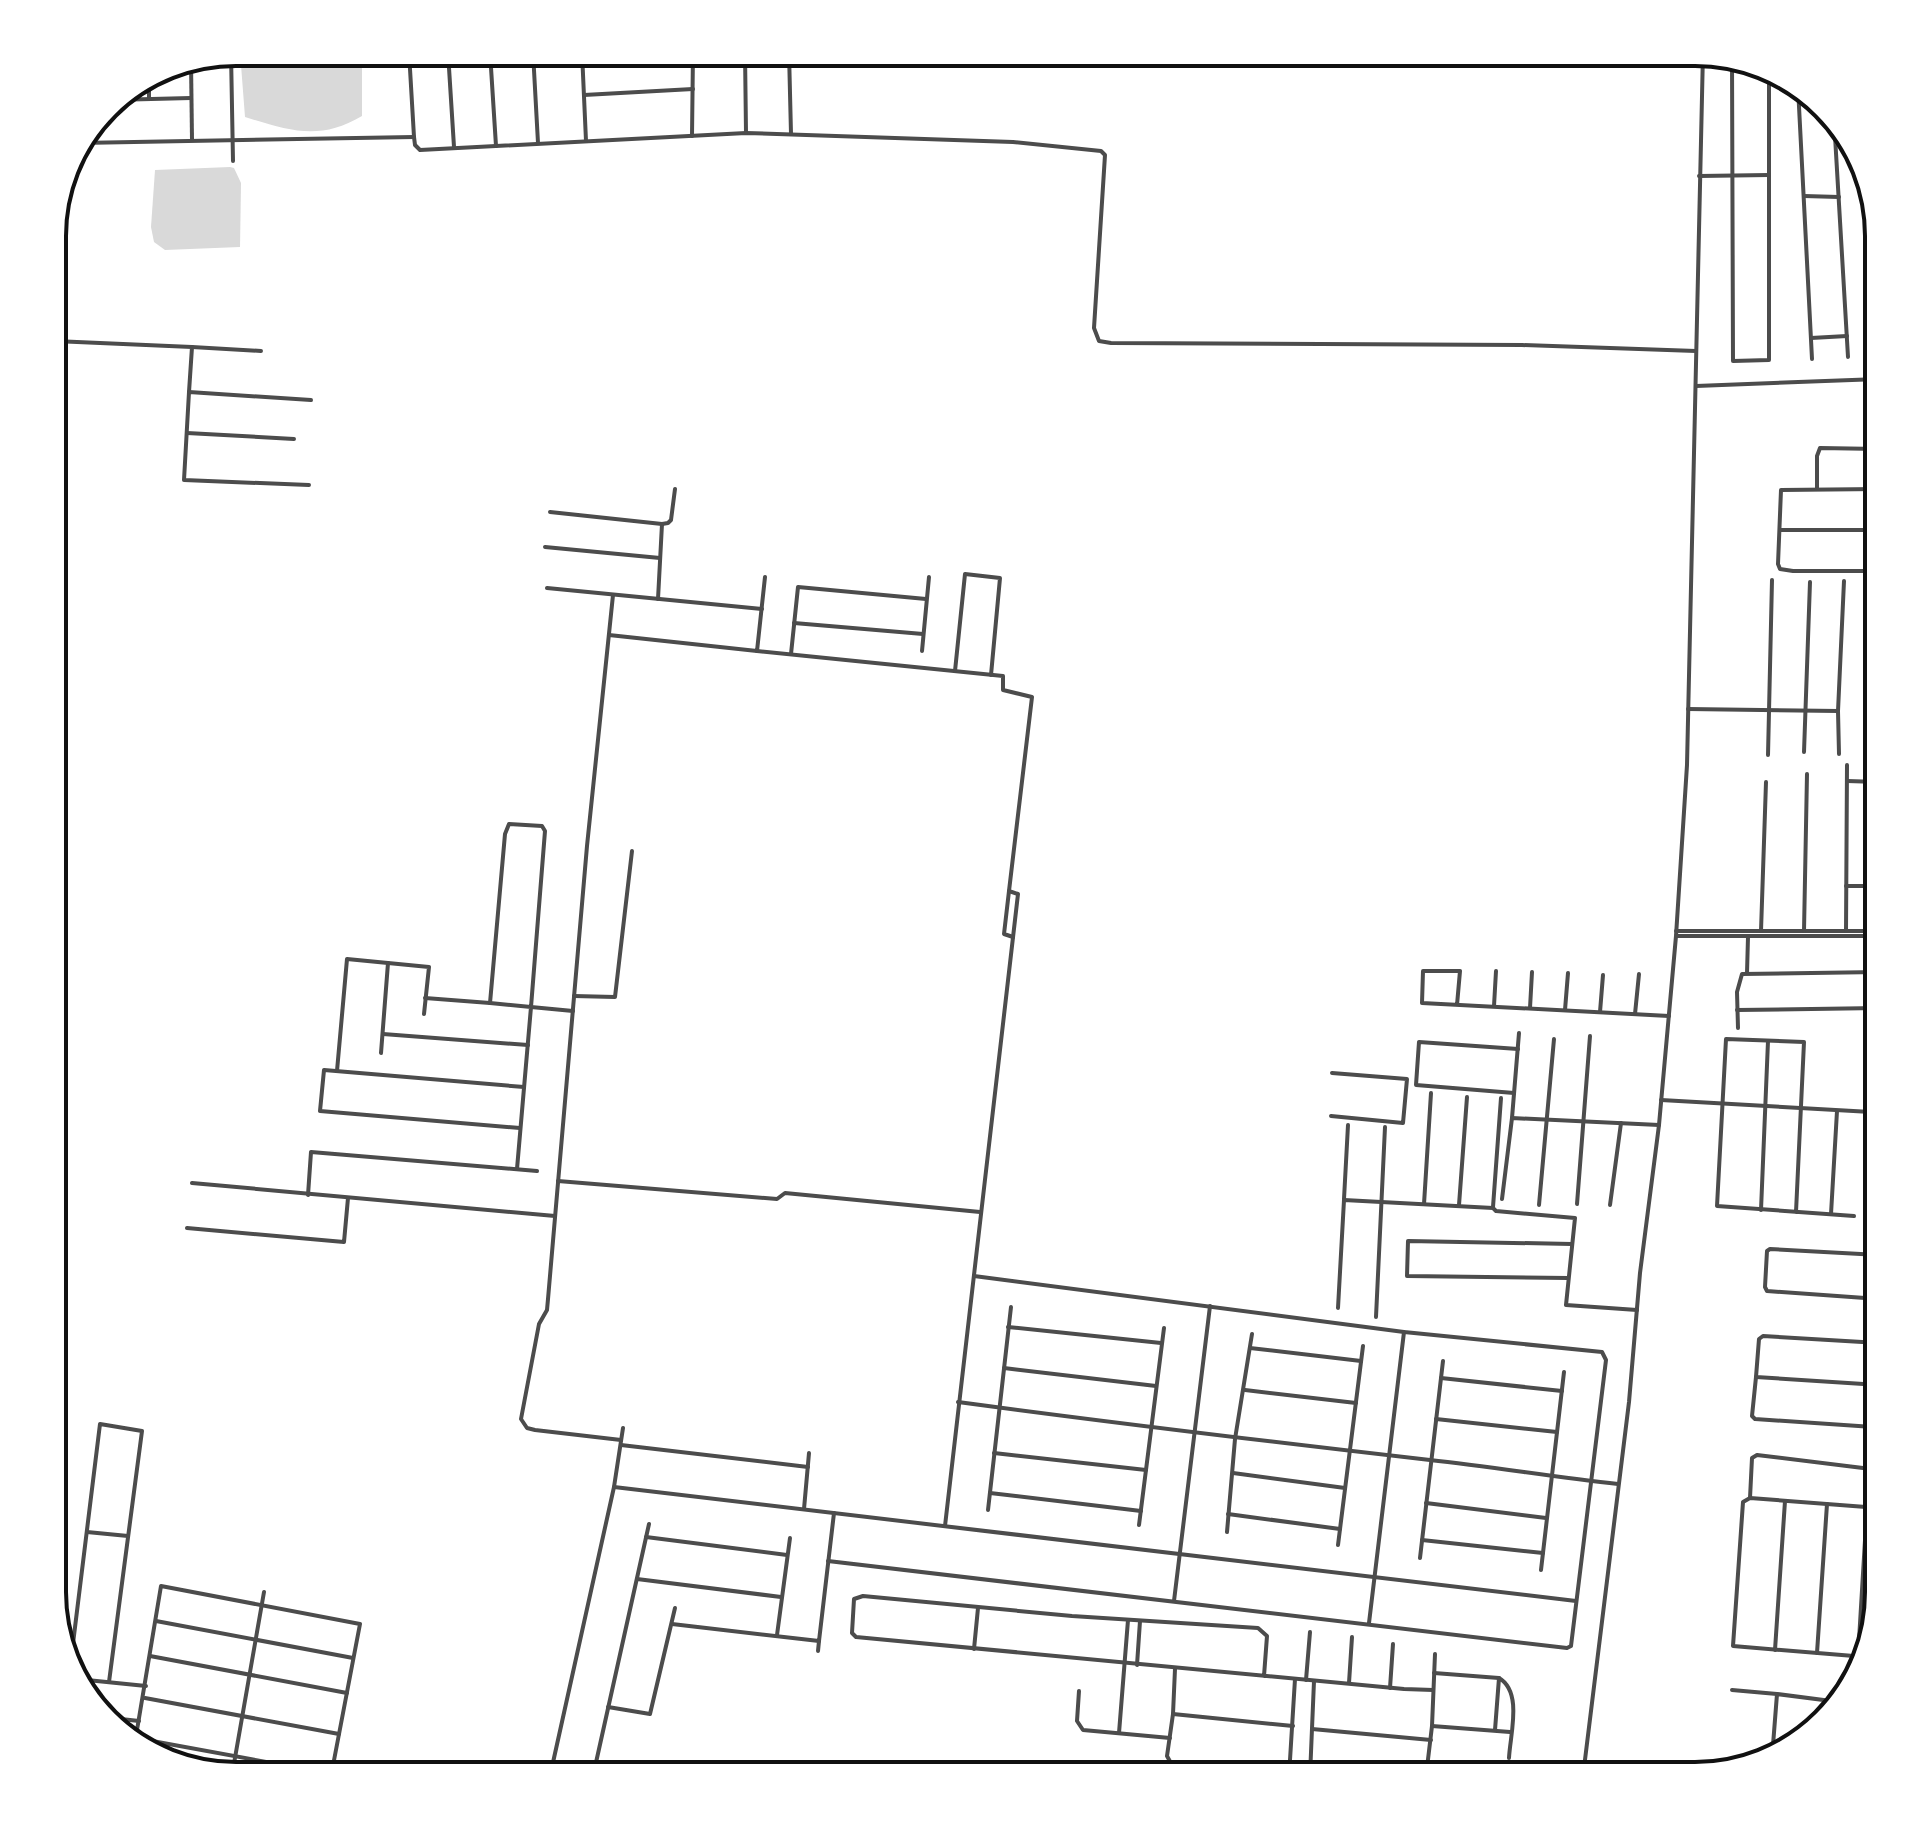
<svg xmlns="http://www.w3.org/2000/svg" width="1931" height="1828" font-family="'PT Sans',sans-serif">
<rect width="100%" height="100%" fill="#fff"/>
<!-- water -->
<g fill="#d9d9d9">
<path d="M240 52H362V116C320 141 290 131 245 117Z"/>
<polygon points="230,167 234,168 241,183 240,247 165,250 154,242 151,227 155,170"/>
</g>
<g fill="none" stroke-linecap="round" stroke-linejoin="round">
<!-- minor -->
<g stroke="#4c4c4c" stroke-width="4">
<polyline points="409,52 414,137 415,145 420,150 746,133 1013,142 1101,151 1105,155 1094,328 1099,341 1111,343 1522,345 1696,351"/>
<polyline points="448,52 454,147"/>
<polyline points="490,52 496,146"/>
<polyline points="533,52 538,143"/>
<polyline points="582,52 586,141"/>
<polyline points="745,52 746,133"/>
<polyline points="789,52 791,134"/>
<polyline points="231,53 233,161"/>
<polyline points="1732,58 1733,361 1769,360 1769,68"/>
<polyline points="191,61 192,140"/>
<polyline points="149,76 149,99"/>
<polyline points="1798,87 1812,359"/>
<polyline points="584,95 693,89"/>
<polyline points="112,100 191,98"/>
<polyline points="1834,119 1848,357"/>
<polyline points="692,136 693,52"/>
<polyline points="80,143 414,137"/>
<polyline points="1699,176 1769,175"/>
<polyline points="1865,183 1869,182"/>
<polyline points="1804,196 1839,197"/>
<polyline points="1866,221 1877,219"/>
<polyline points="52,280 56,280 54,341 192,347 189,392"/>
<polyline points="1811,338 1847,336"/>
<polyline points="192,347 261,351"/>
<polyline points="1696,386 1879,379"/>
<polyline points="187,433 294,439"/>
<polyline points="309,485 184,480 189,392 311,400"/>
<polyline points="1817,489 1817,456 1820,448 1879,449"/>
<polyline points="1879,489 1781,490 1778,564 1780,569 1793,571 1879,571"/>
<polyline points="550,512 662,524"/>
<polyline points="1780,530 1879,530"/>
<polyline points="545,547 660,558"/>
<polyline points="547,588 762,609"/>
<polyline points="613,595 587,846 548,1299 547,1310 539,1324 521,1419 527,1428 535,1430 621,1440"/>
<polyline points="658,599 662,524 668,523 671,520 675,489"/>
<polyline points="1866,614 1879,614"/>
<polyline points="794,623 923,634"/>
<polyline points="609,635 757,651 765,577"/>
<polyline points="757,651 1003,676 1003,690 1032,697 1009,891 1018,894 945,1526"/>
<polyline points="922,651 929,577"/>
<polyline points="791,654 798,587 926,599"/>
<polyline points="1873,655 1879,655"/>
<polyline points="955,671 965,574 1000,578 991,675"/>
<polyline points="1865,698 1879,698"/>
<polyline points="1688,709 1838,711 1844,581"/>
<polyline points="1838,711 1839,754"/>
<polyline points="1867,738 1879,738"/>
<polyline points="1804,752 1810,582"/>
<polyline points="1768,755 1772,580"/>
<polyline points="1847,781 1879,782"/>
<polyline points="1846,886 1879,886"/>
<polyline points="1009,891 1004,934 1013,937"/>
<polyline points="1676,931 1879,931"/>
<polyline points="1761,931 1766,782"/>
<polyline points="1804,931 1807,774"/>
<polyline points="1846,931 1847,765"/>
<polyline points="1676,936 1879,936"/>
<polyline points="1747,973 1748,937"/>
<polyline points="574,996 615,997 632,851"/>
<polyline points="425,998 490,1003"/>
<path d="M1457 1005 1460 971H1423L1422 1003C1504 1007 1586 1012 1669 1016"/>
<polyline points="1494,1006 1496,971"/>
<polyline points="1530,1008 1532,972"/>
<polyline points="1565,1010 1568,973"/>
<polyline points="1737,1010 1879,1008"/>
<polyline points="1600,1012 1603,975"/>
<polyline points="1635,1014 1639,974"/>
<polyline points="1738,1028 1737,992 1742,974 1879,972"/>
<polyline points="383,1034 528,1045"/>
<polyline points="381,1053 388,963"/>
<polyline points="337,1071 347,959 429,967 424,1014"/>
<polyline points="1514,1093 1416,1085 1419,1042 1518,1049"/>
<polyline points="1661,1100 1871,1112"/>
<polyline points="1331,1116 1403,1123 1407,1079 1332,1073"/>
<polyline points="1512,1118 1519,1033"/>
<polyline points="520,1128 320,1111 324,1070 524,1087"/>
<polyline points="1879,1166 1879,1174"/>
<polyline points="517,1169 531,1007 490,1003 505,834 509,824 542,826 545,831 531,1007 573,1011"/>
<polyline points="558,1181 777,1199 785,1193 980,1212"/>
<polyline points="192,1183 555,1216"/>
<polyline points="308,1195 311,1152 537,1171"/>
<polyline points="1344,1199 1348,1125"/>
<polyline points="1502,1199 1512,1118 1659,1125"/>
<polyline points="1424,1204 1431,1093"/>
<polyline points="1577,1204 1590,1036"/>
<polyline points="1459,1205 1467,1097"/>
<polyline points="1539,1205 1554,1039"/>
<polyline points="1610,1205 1621,1123"/>
<polyline points="1493,1207 1501,1098"/>
<polyline points="1761,1210 1768,1041"/>
<polyline points="1796,1212 1804,1042 1726,1039 1717,1206 1854,1216"/>
<polyline points="1831,1214 1837,1111"/>
<polyline points="187,1228 344,1242 348,1198"/>
<polyline points="1874,1255 1879,1179"/>
<polyline points="1879,1255 1770,1249 1767,1251 1765,1287 1767,1291 1879,1299"/>
<polyline points="1568,1278 1407,1276 1408,1241 1572,1244"/>
<polyline points="1338,1308 1344,1200 1493,1208 1496,1211 1575,1218 1566,1305 1637,1310"/>
<polyline points="1376,1317 1385,1127"/>
<polyline points="1008,1327 1161,1343"/>
<polyline points="1879,1343 1763,1336 1759,1339 1756,1377 1879,1385"/>
<polyline points="1250,1348 1361,1361"/>
<polyline points="1004,1368 1156,1386"/>
<polyline points="1441,1378 1562,1391"/>
<polyline points="1245,1390 1356,1403"/>
<path d="M958 1402C1115 1423 1273 1442 1430 1460 1493 1467 1555 1477 1618 1484"/>
<polyline points="1436,1419 1557,1432"/>
<polyline points="621,1445 808,1467"/>
<polyline points="994,1453 1146,1470"/>
<polyline points="1233,1473 1345,1488"/>
<polyline points="614,1487 1576,1601"/>
<polyline points="990,1493 1141,1511"/>
<polyline points="1750,1498 1752,1458 1757,1455 1871,1469 1874,1466 1876,1431 1873,1427 1755,1419 1752,1416 1756,1377"/>
<polyline points="1426,1503 1546,1518"/>
<polyline points="804,1509 809,1453"/>
<polyline points="988,1510 1011,1307"/>
<polyline points="1228,1514 1340,1529"/>
<polyline points="1139,1525 1164,1328"/>
<polyline points="87,1532 128,1536"/>
<polyline points="1227,1532 1235,1439 1252,1334"/>
<polyline points="646,1537 787,1555"/>
<polyline points="1422,1540 1543,1553"/>
<polyline points="1338,1545 1363,1346"/>
<polyline points="1420,1558 1443,1361"/>
<polyline points="828,1561 1567,1648 1571,1646 1606,1360 1602,1352 1404,1332 974,1276"/>
<polyline points="1541,1570 1564,1372"/>
<polyline points="637,1579 781,1597"/>
<polyline points="1174,1601 1210,1306"/>
<polyline points="156,1621 353,1658"/>
<polyline points="1369,1623 1404,1332"/>
<polyline points="672,1624 819,1641 834,1513"/>
<polyline points="777,1635 790,1538"/>
<polyline points="974,1649 978,1608"/>
<polyline points="1775,1650 1785,1501"/>
<polyline points="818,1651 819,1641"/>
<polyline points="1817,1653 1827,1504"/>
<polyline points="150,1656 347,1693"/>
<polyline points="1858,1657 1867,1507"/>
<polyline points="1866,1657 1733,1646 1743,1502 1750,1498 1879,1508"/>
<polyline points="1137,1665 1140,1621"/>
<polyline points="70,1668 100,1424 142,1431 109,1682"/>
<polyline points="1175,1669 1173,1714 1167,1756 1172,1765 1214,1771 1275,1776"/>
<polyline points="1434,1673 1499,1678"/>
<polyline points="1264,1676 1267,1636 1258,1628 1072,1616 863,1596 854,1599 852,1633 856,1637 1404,1689 1433,1690"/>
<polyline points="77,1679 146,1686"/>
<polyline points="1306,1680 1310,1632"/>
<polyline points="1349,1683 1352,1637"/>
<polyline points="1390,1688 1393,1644"/>
<polyline points="1732,1690 1777,1694"/>
<polyline points="1079,1691 1077,1721 1083,1730 1170,1738"/>
<polyline points="145,1698 339,1734"/>
<polyline points="608,1707 650,1714 675,1608"/>
<polyline points="1173,1714 1293,1726"/>
<polyline points="103,1717 139,1721"/>
<polyline points="1822,1724 1824,1701"/>
<polyline points="1432,1726 1510,1732"/>
<polyline points="1312,1729 1431,1740"/>
<path d="M1495 1730 1499 1678C1523 1692 1510 1735 1509 1758"/>
<polyline points="1119,1733 1128,1620"/>
<polyline points="136,1738 332,1774"/>
<polyline points="135,1742 161,1586 360,1624 331,1776"/>
<polyline points="1772,1758 1777,1694 1839,1702"/>
<polyline points="232,1775 264,1592"/>
<polyline points="550,1776 614,1487 623,1428"/>
<polyline points="593,1776 649,1524"/>
<polyline points="1289,1776 1295,1679"/>
<polyline points="1310,1776 1314,1681"/>
<polyline points="1426,1776 1432,1726 1435,1654"/>
<polyline points="1583,1776 1629,1402 1640,1273 1659,1125 1676,936 1687,765 1703,52"/>
</g>
</g>
<!-- crop -->
<path d="M0 0H1931V1828H0ZM236 66H1695A170 170 0 0 1 1865 236V1592A170 170 0 0 1 1695 1762H236A170 170 0 0 1 66 1592V236A170 170 0 0 1 236 66Z" fill="#fff" fill-rule="evenodd"/>
<path fill="none" stroke="#111" stroke-width="4" d="M236 66H1695A170 170 0 0 1 1865 236V1592A170 170 0 0 1 1695 1762H236A170 170 0 0 1 66 1592V236A170 170 0 0 1 236 66Z"/>
</svg>
